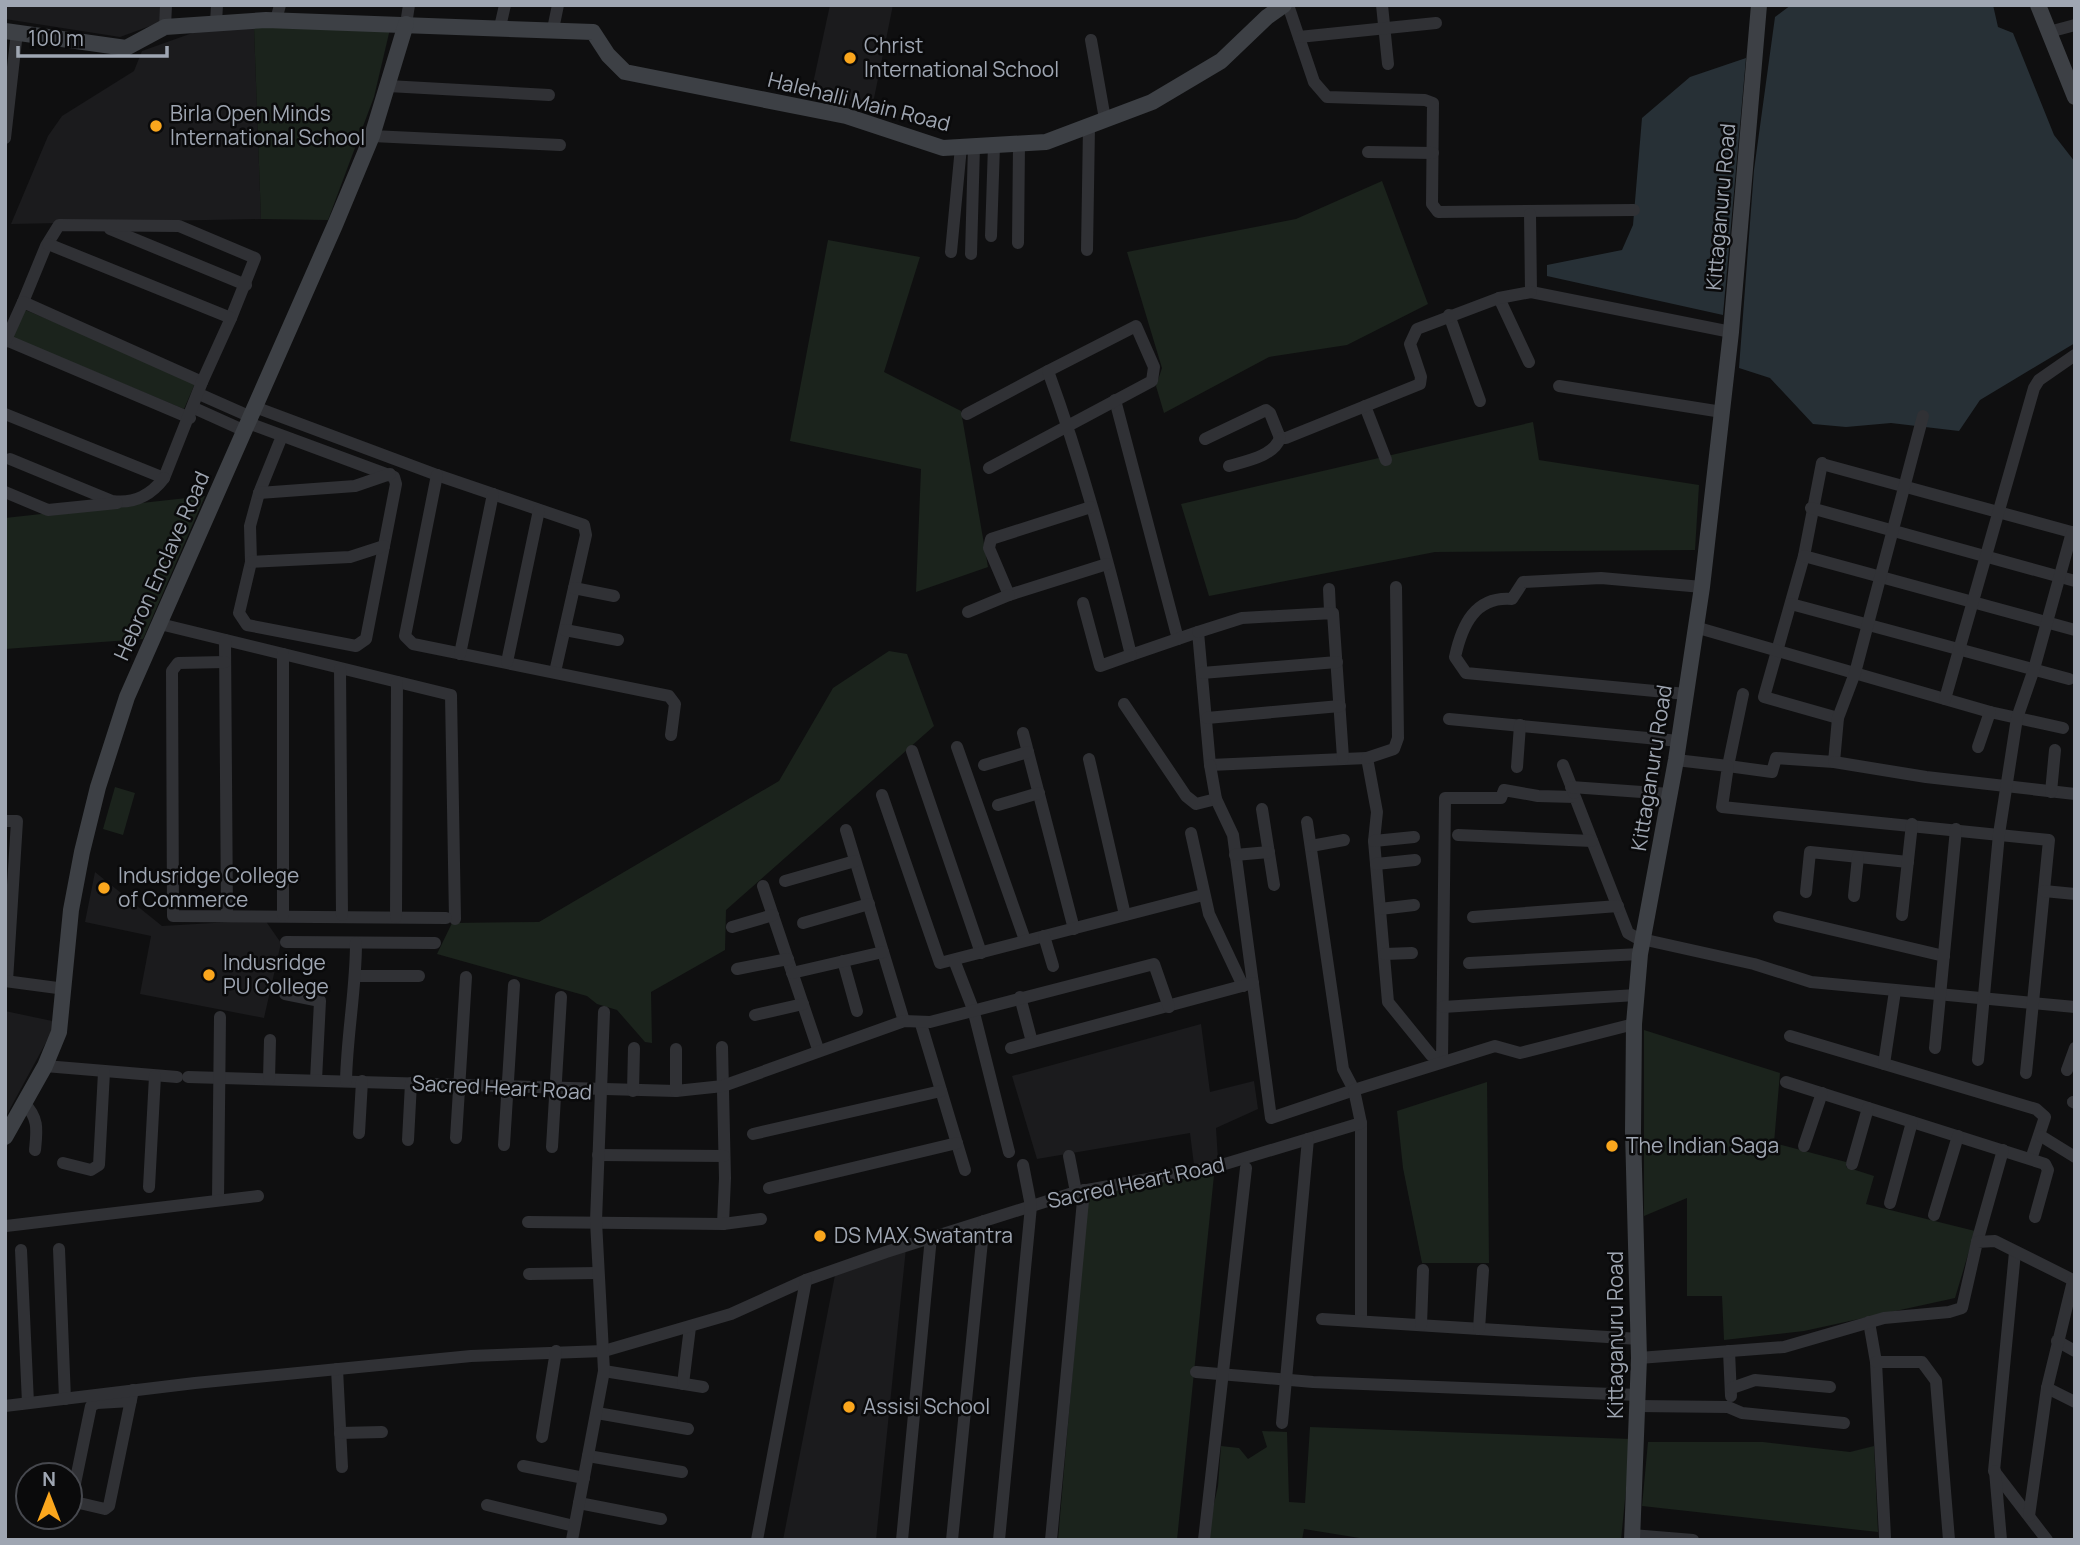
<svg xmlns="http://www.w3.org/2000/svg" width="2080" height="1545" font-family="Manrope,sans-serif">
<rect width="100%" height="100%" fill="#0f0f10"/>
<!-- built -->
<g fill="#1b1b1d">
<polygon points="5,5 162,5 161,22 120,37 5,19"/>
<polygon points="830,5 893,5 872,108 812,88"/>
<polygon points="254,27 261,219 11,224 48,136 62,116 134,71 142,51 198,31"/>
<polygon points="95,872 162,926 265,920 281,943 264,1018 140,994 151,936 85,922"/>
<polygon points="5,1011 57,1022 5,1118"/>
<polygon points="1201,1024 1210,1092 1254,1081 1258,1109 1216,1128 1218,1160 1194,1165 1190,1133 1037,1159 1012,1076"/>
<polygon points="906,1248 876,1540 783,1540 835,1275"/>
</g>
<!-- green -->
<g fill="#1b231c">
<polygon points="254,27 390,29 374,97 328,220 261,219"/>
<polygon points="1382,181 1428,304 1347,345 1269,357 1164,413 1156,386 1162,368 1127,252 1296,219"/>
<polygon points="828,240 920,257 884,372 961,411 988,567 916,592 921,469 790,441"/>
<polygon points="23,309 196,381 184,409 11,337"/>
<polygon points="1533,422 1539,460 1699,485 1695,550 1435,552 1209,596 1181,504"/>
<polygon points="205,496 143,639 5,649 5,518"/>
<polygon points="889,651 907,654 934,726 726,910 725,950 651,992 652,1043 645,1042 617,1010 597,1004 587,996 437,954 452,923 539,922 779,781 833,688"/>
<polygon points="115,787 135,793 123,835 103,829"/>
<polygon points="1644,1030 1780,1073 1774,1143 1846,1162 1846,1167 1874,1176 1866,1204 1975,1231 1955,1298 1804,1331 1724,1340 1722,1296 1687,1296 1687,1198 1644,1216"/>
<polygon points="1487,1082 1489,1263 1422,1263 1403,1168 1397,1111"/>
<polygon points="1214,1175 1177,1540 1058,1540 1088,1192"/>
<polygon points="1310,1427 1631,1439 1621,1540 1372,1540 1304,1529 1302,1540 1206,1540 1218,1486 1221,1446 1239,1448 1248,1459 1267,1447 1262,1431 1287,1432 1289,1502 1305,1503"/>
<polygon points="1648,1442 1763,1442 1850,1452 1874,1446 1878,1532 1642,1506"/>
</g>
<!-- water -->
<g fill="#273036">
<polygon points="1791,5 1993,5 1998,27 2013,33 2054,135 2075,162 2075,343 1980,400 1959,431 1891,423 1846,427 1813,424 1770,378 1739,368 1754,170 1775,17"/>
<polygon points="1746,58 1723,315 1547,276 1547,265 1622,250 1633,225 1642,118 1690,77"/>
</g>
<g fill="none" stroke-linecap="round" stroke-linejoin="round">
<!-- street -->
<g stroke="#303135" stroke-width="12">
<polyline points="1288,5 1314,82 1327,97 1425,100 1433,103 1432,204 1438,212 1634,210"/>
<polyline points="1382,5 1388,64"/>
<polyline points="276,20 280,5"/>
<polyline points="216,23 217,5"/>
<polyline points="406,24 409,5"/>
<polyline points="165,27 166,5"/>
<polyline points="500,27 505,5"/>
<polyline points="553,29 558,5"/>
<polyline points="2049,32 2075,25"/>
<polyline points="1299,37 1436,23"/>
<polyline points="1091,40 1105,119"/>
<polyline points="388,86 549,95"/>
<polyline points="372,136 560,145"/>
<polyline points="5,138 17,32"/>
<polyline points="1368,152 1433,153"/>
<polyline points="1530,214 1531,292 1731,332"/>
<polyline points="110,229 246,285"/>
<polyline points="991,236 994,145"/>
<polyline points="1018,243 1019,144"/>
<polyline points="1087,250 1089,126"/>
<polyline points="951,252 961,147"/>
<polyline points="971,254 974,146"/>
<polyline points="1499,298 1529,362"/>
<polyline points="23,302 46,246 59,225 179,226 255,258 231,318"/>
<polyline points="1449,315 1480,401"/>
<polyline points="6,340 190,418"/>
<polyline points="5,342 23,302 202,382"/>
<polyline points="1559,386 1722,412"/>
<polyline points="199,394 251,417"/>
<polyline points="1115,400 1178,639"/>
<polyline points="1365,406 1386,460"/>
<polyline points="255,407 437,475 584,525 586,535 555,672"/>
<polyline points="194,408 245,431"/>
<polyline points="5,414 164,478 202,382 231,318 48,244"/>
<polyline points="967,414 1048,371"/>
<polyline points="248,423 394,477 396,484 366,639 356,646 247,625 239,613 251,562 250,526 259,493 282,436"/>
<polyline points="1205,439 1266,410 1270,413 1280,438 1286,438 1420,384 1421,377 1410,344 1417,329 1499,298 1531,292"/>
<path d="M10 459 112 501C135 504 151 495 164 478"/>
<polyline points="1822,463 1804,556 1764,697 1838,718"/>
<polyline points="1822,464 2075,533"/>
<path d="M1229 466C1246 461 1274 456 1280 438"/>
<path d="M989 468 1152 381 1154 367 1136 326 1048 371C1082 464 1108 559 1131 655L1198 632 1210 765 1367 758 1377 812 1374 841 1388 1002 1431 1055 1442 1062 1445 798H1501L1504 790 1538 796 1575 797 1628 933 1637 938 1754 964 1811 982 2075 1007"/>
<polyline points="437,475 405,636 413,644 669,696 675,704 671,735"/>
<polyline points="5,492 48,510 117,503"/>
<polyline points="259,493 355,486 390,474"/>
<polyline points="1091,507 991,539 989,548 1009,595 1107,564"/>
<polyline points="1811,508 2075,581"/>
<polyline points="1804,556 2075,630"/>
<polyline points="251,562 350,557 384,546"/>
<polyline points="574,588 614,596"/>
<polyline points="1329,589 1330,611"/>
<polyline points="1083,603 1100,666 1131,655"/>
<polyline points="1791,604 2069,679"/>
<polyline points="968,612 1009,595"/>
<polyline points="160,624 451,695 455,919"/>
<polyline points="1695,627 1990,712 2063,728"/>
<polyline points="565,630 618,640"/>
<polyline points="1198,632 1242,618 1333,613 1343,758"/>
<polyline points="225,640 227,916"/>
<polyline points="460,654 493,494"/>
<polyline points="225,662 178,663 172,671 173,916 446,918"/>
<polyline points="507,662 539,510"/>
<polyline points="340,669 342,915"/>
<polyline points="1202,673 1337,662"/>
<path d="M1686 694 1466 673 1455 657C1462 625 1475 596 1512 599L1523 582 1601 578 1702 587"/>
<polyline points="1743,694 1728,766 1772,772 1776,758 1834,762 1838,718 1855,673 1923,416"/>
<polyline points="1945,699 2034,388 2039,380 2075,355"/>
<polyline points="1124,704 1186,796 1196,804 1216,799"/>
<polyline points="1207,718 1340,706"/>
<polyline points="1449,719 1679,741"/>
<polyline points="1023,733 1074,929"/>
<polyline points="957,747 1025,940"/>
<polyline points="1978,747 1990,712"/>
<polyline points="912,751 981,953"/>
<polyline points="1367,758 1394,749 1398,738 1396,587"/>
<polyline points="1089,759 1125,915"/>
<polyline points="1676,760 1728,766 1722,807 2049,840 2026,1073"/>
<polyline points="1834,762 1926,777 2075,794"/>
<polyline points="984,765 1028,752"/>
<polyline points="1210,765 1216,799 1233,835 1271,1118 1354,1090 1343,1069 1307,822"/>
<polyline points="1563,765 1574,793"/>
<polyline points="1517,767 1520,725"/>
<polyline points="1571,787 1670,794"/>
<polyline points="2051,792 2055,750"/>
<polyline points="882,795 940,963 1203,895"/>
<polyline points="998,805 1039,793"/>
<polyline points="1262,809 1274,885"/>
<polyline points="5,821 17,821 7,981"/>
<polyline points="846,830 904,1021"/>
<polyline points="1191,833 1209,914 1243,986"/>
<polyline points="1458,835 1592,841"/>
<polyline points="1374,841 1414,837"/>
<polyline points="1311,846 1344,840"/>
<polyline points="1235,855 1269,852"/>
<polyline points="1376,864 1415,860"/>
<polyline points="785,881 855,861"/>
<polyline points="763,886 818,1049"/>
<polyline points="2044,891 2075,894"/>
<polyline points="1806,892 1810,852 1908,862"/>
<polyline points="1854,896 1858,857"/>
<polyline points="1380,909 1414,905"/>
<polyline points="283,915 283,654"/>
<polyline points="1902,915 1912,824"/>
<polyline points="396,917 397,682"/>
<polyline points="1473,917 1618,906"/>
<polyline points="1779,917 1944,956"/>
<polyline points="803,923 869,904"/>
<polyline points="732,927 773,915"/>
<polyline points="1044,936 1053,966"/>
<polyline points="286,942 435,943"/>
<polyline points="1385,954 1412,953"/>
<polyline points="954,960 973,1009 1009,1152"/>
<polyline points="843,961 857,1011"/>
<polyline points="1469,963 1640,954"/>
<polyline points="737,969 788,959"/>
<polyline points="792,973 883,952"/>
<polyline points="356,976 419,976"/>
<polyline points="5,981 65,989"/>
<polyline points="285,994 320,1001 316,1080"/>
<polyline points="1020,997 1032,1042"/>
<polyline points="1443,1007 1636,995"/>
<polyline points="755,1015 803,1004"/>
<polyline points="921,1024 965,1170"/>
<polyline points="1790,1036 2036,1109 2045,1117 2031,1159"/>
<polyline points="722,1047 725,1178 723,1224"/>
<polyline points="1011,1048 1253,983"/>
<polyline points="1935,1048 1956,829"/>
<polyline points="1978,1060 1999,834 2017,718 2034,669 2072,532"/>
<polyline points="1884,1064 1895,991"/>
<polyline points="45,1066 177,1077"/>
<polyline points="2067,1070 2075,1048"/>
<polyline points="188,1077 676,1091 723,1086 904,1021 930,1022 1154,964 1169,1007"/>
<polyline points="269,1079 270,1040"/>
<path d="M346 1081C347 1034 356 989 356 943"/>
<polyline points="1786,1082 2045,1164 2048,1170 2035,1217"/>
<polyline points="633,1091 634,1048"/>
<polyline points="676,1091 676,1049"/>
<polyline points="2073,1102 2075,1103"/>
<path d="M24 1103C39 1118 37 1130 35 1150"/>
<polyline points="1361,1123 1361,1321"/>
<polyline points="359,1133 362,1081"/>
<polyline points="753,1134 941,1091"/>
<polyline points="2041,1136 2075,1157"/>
<polyline points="456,1138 466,977"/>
<polyline points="408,1140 411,1083"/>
<polyline points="504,1145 514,985"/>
<polyline points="1804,1146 1822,1093"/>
<polyline points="552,1147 561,997"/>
<polyline points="598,1155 724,1156"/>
<polyline points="1069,1156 1076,1192"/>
<polyline points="63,1163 91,1170 99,1165 104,1072"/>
<polyline points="1852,1164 1868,1108"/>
<polyline points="149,1187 155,1076"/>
<polyline points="769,1188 957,1143"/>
<polyline points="218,1200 220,1017"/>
<polyline points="1890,1203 1912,1122"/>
<polyline points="1934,1215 1958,1136"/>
<polyline points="528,1222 723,1224 761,1219"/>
<polyline points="6,1226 258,1196"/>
<polyline points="1977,1242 2003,1150"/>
<polyline points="59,1249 65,1399"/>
<polyline points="21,1250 28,1403"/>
<polyline points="2015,1252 1994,1471 2047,1540"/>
<polyline points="529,1274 598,1273"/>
<polyline points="1322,1319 1639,1339"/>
<polyline points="1869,1322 1876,1362 1885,1537"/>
<polyline points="1421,1325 1423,1270"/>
<polyline points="1479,1329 1483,1270"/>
<polyline points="2057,1341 2075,1351"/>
<polyline points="1729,1351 1731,1396"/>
<polyline points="1639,1358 1784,1347 1884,1318 1949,1312 1962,1308 1977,1242 1995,1241 2075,1281"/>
<polyline points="1876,1362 1922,1362 1936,1381 1949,1540"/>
<polyline points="337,1369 342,1467"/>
<polyline points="604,1371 703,1387"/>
<polyline points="1196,1372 1313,1382 1638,1395"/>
<polyline points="683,1384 690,1327"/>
<polyline points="1732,1388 1755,1380 1830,1387"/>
<polyline points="2047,1388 2075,1402"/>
<polyline points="131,1401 97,1403 91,1406 72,1498 75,1502 105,1509 109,1506 133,1390"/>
<polyline points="5,1406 195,1383 471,1356 604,1351 731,1314 806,1280 886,1252 1076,1192 1215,1167 1361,1123 1354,1090 1495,1046 1520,1053 1634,1024"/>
<polyline points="1637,1406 1728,1407 1742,1413 1844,1423"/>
<polyline points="597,1413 688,1429"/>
<polyline points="1282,1423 1308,1139"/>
<polyline points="340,1433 382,1432"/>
<polyline points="542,1437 556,1351"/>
<polyline points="588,1456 682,1472"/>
<polyline points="523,1466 584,1478"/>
<polyline points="1995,1471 2001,1540"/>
<polyline points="579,1503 661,1519"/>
<polyline points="487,1505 574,1526"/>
<polyline points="2029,1516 2047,1388 2073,1281"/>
<polyline points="1632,1535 1693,1540"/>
<polyline points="572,1540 604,1371 596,1221 604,1012"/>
<polyline points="757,1540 806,1280"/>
<polyline points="902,1540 931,1237"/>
<polyline points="952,1540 984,1221"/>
<polyline points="999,1540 1031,1206 1023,1165"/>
<polyline points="1051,1540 1084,1190"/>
<polyline points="1204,1540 1246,1168"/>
</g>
<!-- secondary -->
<g stroke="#3d4045" stroke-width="16">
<polyline points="2038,5 2075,97"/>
<polyline points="5,31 126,48 165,27 266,20 593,32 608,55 625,72 846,116 943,148 1046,142 1152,102 1221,61 1267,17 1284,5"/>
<polyline points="5,1137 45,1066 59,1032 71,910 82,852 98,787 127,697 335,225 372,136 406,24"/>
<polyline points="1632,1540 1639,1358 1633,1131 1634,1024 1640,954 1676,760 1702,587 1731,332 1759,5"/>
</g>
</g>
<!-- markers -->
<g fill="#faa61d" stroke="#0a0a0b" stroke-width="2.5">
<circle cx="850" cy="58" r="7"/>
<circle cx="156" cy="126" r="7"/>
<circle cx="104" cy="888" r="7"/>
<circle cx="209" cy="975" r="7"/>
<circle cx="1612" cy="1146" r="7"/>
<circle cx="820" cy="1236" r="7"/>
<circle cx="849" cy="1407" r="7"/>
</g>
<g text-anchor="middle" stroke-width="5" stroke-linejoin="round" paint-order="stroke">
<!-- poi labels -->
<g font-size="21" fill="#9fa6b2" stroke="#0a0a0b" text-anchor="start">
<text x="864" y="53">Christ<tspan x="864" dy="24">International School</tspan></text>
<text x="170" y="121">Birla Open Minds<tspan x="170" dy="24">International School</tspan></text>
<text x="118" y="883">Indusridge College<tspan x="118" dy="24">of Commerce</tspan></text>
<text x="223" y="970">Indusridge<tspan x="223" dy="24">PU College</tspan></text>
<text x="1626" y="1153">The Indian Saga</text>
<text x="834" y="1243">DS MAX Swatantra</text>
<text x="863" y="1414">Assisi School</text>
</g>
<!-- street labels -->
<g font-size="21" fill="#9fa6b2" stroke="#0a0a0b">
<text transform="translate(859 102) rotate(14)" y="7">Halehalli Main Road</text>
<text transform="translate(1721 207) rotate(-85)" y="7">Kittaganuru Road</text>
<text transform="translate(162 566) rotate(-66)" y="7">Hebron Enclave Road</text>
<text transform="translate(1652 768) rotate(-81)" y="7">Kittaganuru Road</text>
<text transform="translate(502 1088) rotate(3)" y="7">Sacred Heart Road</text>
<text transform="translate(1136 1183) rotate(-12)" y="7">Sacred Heart Road</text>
<text transform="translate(1616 1335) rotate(-90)" y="7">Kittaganuru Road</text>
</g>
</g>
<!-- border -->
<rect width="2080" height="1545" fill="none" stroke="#9fa6b2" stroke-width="14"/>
<!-- north arrow -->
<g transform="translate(49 1496)"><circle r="33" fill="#0a0a0b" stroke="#46484e" stroke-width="2"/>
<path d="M0-5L12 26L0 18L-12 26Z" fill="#faa61d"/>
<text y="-10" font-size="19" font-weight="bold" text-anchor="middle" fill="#9fa6b2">N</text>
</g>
<!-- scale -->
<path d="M18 46v10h149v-10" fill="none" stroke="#9fa6b2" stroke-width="3.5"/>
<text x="28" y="46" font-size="21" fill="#9fa6b2" stroke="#0a0a0b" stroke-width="5" paint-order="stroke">100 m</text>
</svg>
